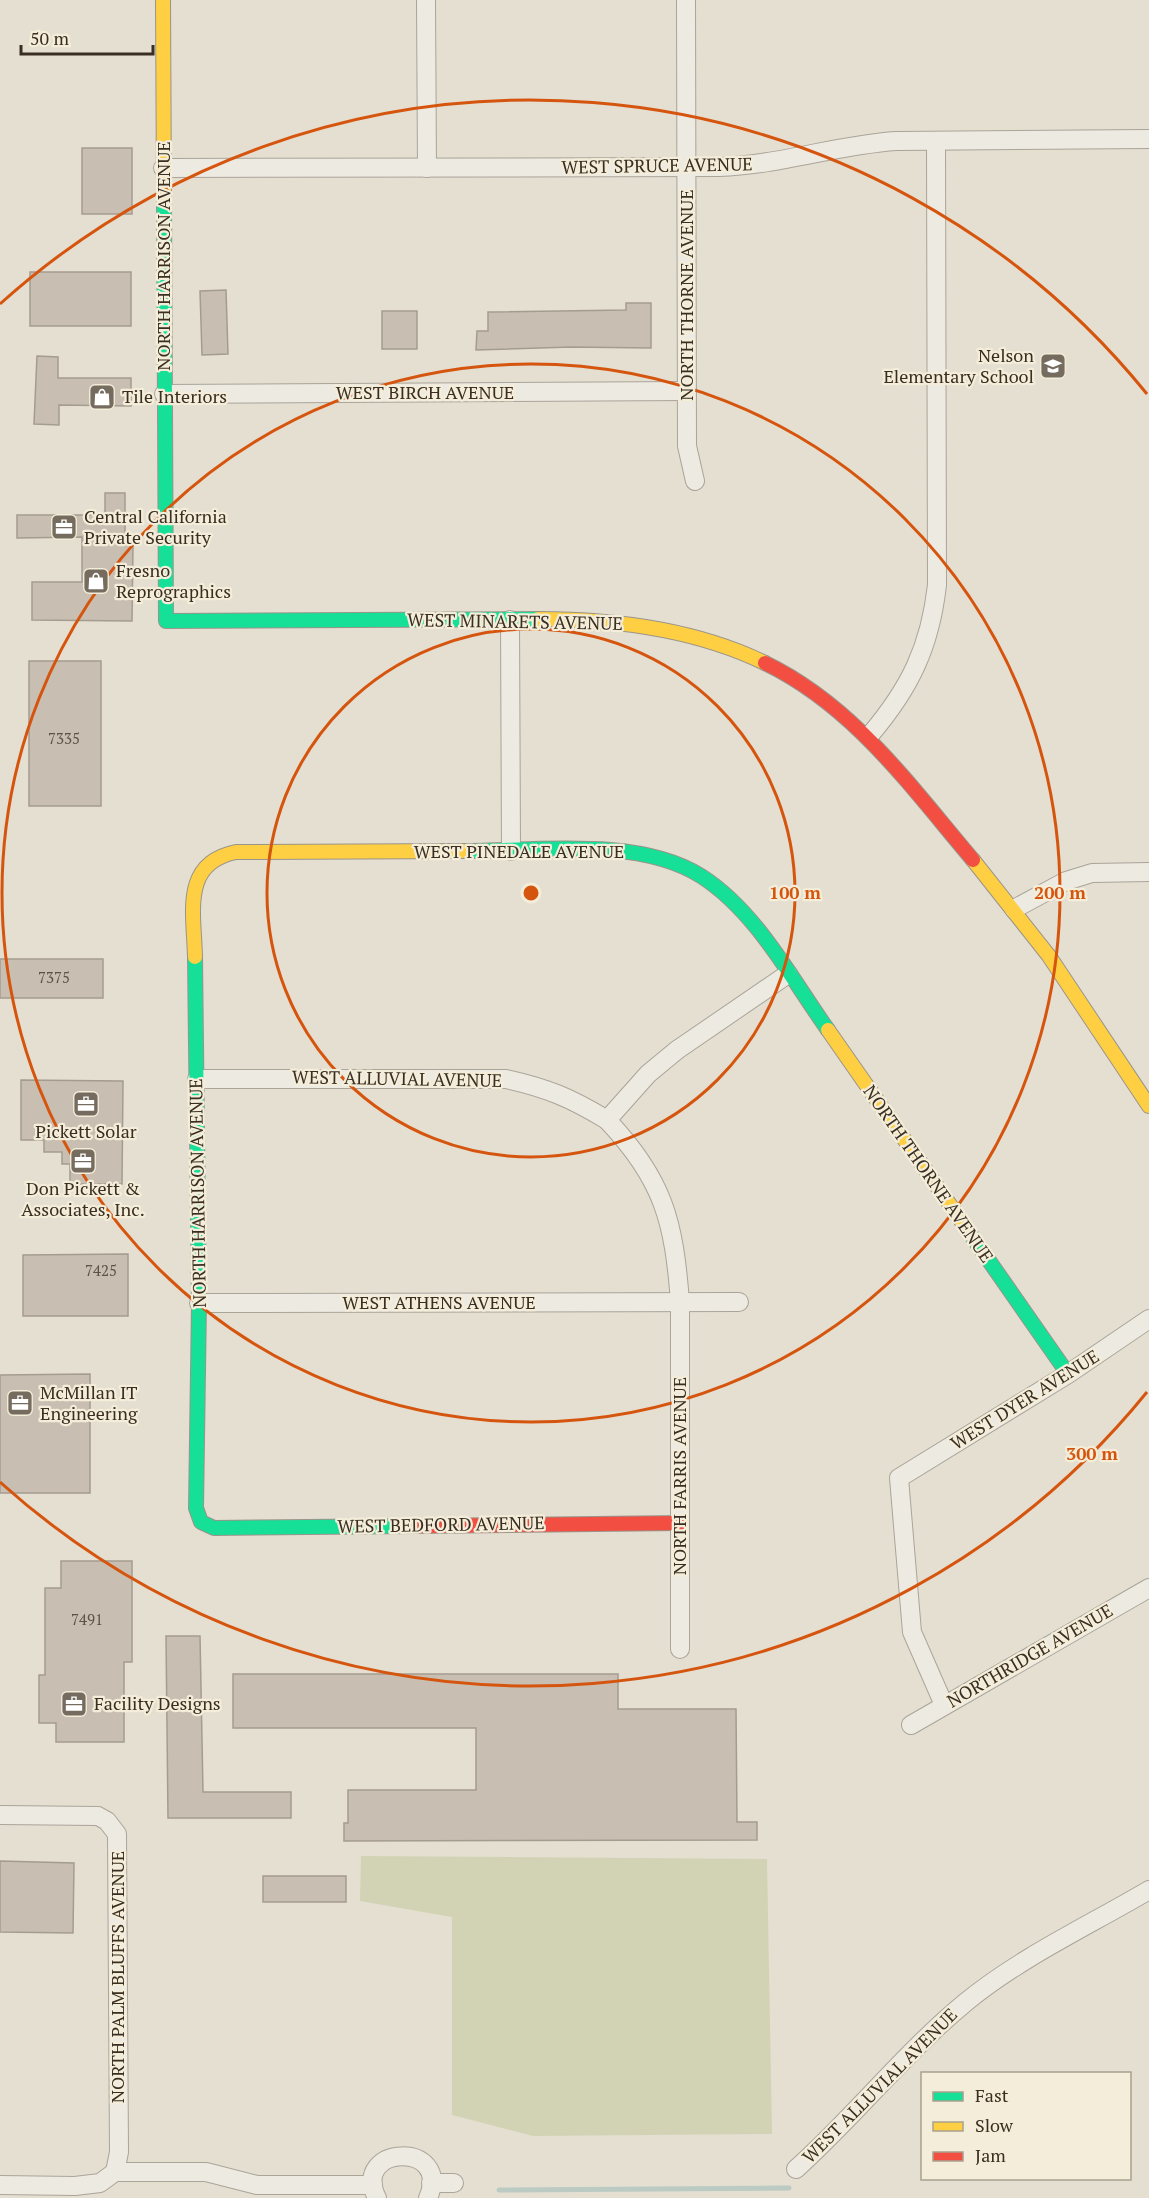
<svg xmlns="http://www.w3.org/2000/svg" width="1149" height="2198" font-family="'PT Serif',serif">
<rect width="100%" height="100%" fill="#e4dfd1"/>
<!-- green -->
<polygon fill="#d2d3b5" points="361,1856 767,1859 772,2134 533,2136 452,2115 452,1917 360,1901"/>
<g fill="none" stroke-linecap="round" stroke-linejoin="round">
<!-- stream -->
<polyline stroke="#bbcac2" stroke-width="5" points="499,2190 789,2188"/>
</g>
<!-- building -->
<g fill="#c8bfb2" stroke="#a59c90" stroke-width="1.5">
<rect x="82" y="148" width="50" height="66"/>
<rect x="30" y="272" width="101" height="54"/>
<polygon points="226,290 228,354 202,355 200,291"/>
<polygon points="626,303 651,303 651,348 571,347 476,350 477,331 488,331 488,312 626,310"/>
<rect x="382" y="311" width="35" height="38"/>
<polygon points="37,356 58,357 58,378 131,378 131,406 59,405 59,425 34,424"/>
<polygon points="105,493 125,493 125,544 133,544 132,621 32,620 32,582 82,582 82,537 17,538 17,515 105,515"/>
<rect x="29" y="661" width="72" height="145"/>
<rect x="0" y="959" width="103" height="39"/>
<polygon points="21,1080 123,1081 122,1184 70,1184 70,1164 62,1164 62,1152 44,1152 44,1140 21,1140"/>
<polygon points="128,1254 128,1316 23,1316 23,1255"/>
<polygon points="90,1374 90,1493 0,1493 0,1375"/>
<polygon points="61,1561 132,1561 132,1662 124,1662 124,1742 56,1742 56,1723 39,1723 39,1675 45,1675 45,1588 61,1588"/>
<polygon points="166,1636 200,1636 203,1792 291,1792 291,1818 168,1818"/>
<polygon points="233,1674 618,1674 618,1709 736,1709 737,1822 757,1822 757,1840 344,1841 344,1823 348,1823 348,1790 476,1790 476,1728 233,1728"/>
<polygon points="0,1861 74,1863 73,1933 0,1932"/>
<rect x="263" y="1876" width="83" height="26"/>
</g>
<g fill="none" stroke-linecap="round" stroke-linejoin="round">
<defs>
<g id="street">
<polyline points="426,0 427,168"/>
<polyline points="686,0 687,446 695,481"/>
<path d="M163 168 719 167C780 165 836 145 896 141L1149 139"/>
<polyline points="164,394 687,391"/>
<polyline points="510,620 511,851"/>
<path d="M870 735C910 688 930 647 937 585L936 141"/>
<polyline points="1014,909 1066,881 1092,873 1149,872"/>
<path d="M197 1079H506C547 1088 571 1098 607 1120L648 1074 677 1050 788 974"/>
<path d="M607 1120C664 1180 674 1222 680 1302V1649"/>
<polyline points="199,1303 739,1302"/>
<polyline points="944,1705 912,1632 899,1478 1068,1374 1149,1319"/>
<polyline points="911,1725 1149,1588"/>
<polyline points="0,1815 98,1816 107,1821 117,1834 119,2152 115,2172"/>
<path d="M796 2169C855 2116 904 2053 966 2002 1021 1957 1088 1926 1149 1890"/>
<polyline points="431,2183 454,2183"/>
<polyline points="0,2185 75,2186 100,2183 115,2172 206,2172 257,2185 373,2185"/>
<path d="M377 2198C350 2144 453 2141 428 2198"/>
</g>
<g id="fast">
<polyline points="164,197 166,621 538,619"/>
<path d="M463 851C534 851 638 836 701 876 756 911 791 978 828 1030"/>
<polyline points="195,957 199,1303 196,1508 201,1522 214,1528 414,1526"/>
<polyline points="969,1232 1068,1374"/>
</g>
<g id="slow">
<polyline points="163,0 164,197"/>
<path d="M538 619C615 619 695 629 765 663"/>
<polyline points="973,860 1049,956 1149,1106"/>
<path d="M195 957C194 913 181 863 236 852L463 851"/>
<polyline points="828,1030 969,1232"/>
</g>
<g id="jam">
<path d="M765 663C854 706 910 786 973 860"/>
<polyline points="414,1526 681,1523"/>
</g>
</defs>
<!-- street casing -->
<use href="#street" stroke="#aaa499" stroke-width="20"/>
<!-- fast casing -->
<use href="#fast" stroke="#9a948a" stroke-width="16"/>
<!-- slow casing -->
<use href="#slow" stroke="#9a948a" stroke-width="16"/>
<!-- jam casing -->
<use href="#jam" stroke="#9a948a" stroke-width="16"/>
<!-- street -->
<use href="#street" stroke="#edeae2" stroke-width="18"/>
<!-- fast -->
<use href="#fast" stroke="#16e098" stroke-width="14"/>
<!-- slow -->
<use href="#slow" stroke="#ffcf43" stroke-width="14"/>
<!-- jam -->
<use href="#jam" stroke="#f24e42" stroke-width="14"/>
</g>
<!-- distance rings -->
<g fill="none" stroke="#d6550e" stroke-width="3">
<circle cx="531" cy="893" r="264"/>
<circle cx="531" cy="893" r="529"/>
<path d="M1147 1392A793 793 0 0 1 0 1482M0 304A793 793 0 0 1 1147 394"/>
</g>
<!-- icons -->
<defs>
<symbol id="school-square" viewBox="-11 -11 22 22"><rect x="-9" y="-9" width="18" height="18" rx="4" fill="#756c5f" stroke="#f4edd9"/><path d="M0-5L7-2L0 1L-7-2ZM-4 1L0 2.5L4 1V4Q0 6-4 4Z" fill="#fff"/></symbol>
<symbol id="shop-square" viewBox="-11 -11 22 22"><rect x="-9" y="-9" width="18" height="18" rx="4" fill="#756c5f" stroke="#f4edd9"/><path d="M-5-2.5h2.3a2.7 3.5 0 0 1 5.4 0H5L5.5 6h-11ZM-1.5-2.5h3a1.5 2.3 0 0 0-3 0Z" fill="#fff"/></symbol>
<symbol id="office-square" viewBox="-11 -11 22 22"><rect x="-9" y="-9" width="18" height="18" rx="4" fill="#756c5f" stroke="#f4edd9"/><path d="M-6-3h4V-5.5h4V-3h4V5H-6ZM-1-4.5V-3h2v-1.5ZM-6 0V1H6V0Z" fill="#fff"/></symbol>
</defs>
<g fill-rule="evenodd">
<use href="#school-square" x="1038" y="351" width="30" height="30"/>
<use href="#shop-square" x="87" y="382" width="30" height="30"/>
<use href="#office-square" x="49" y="512" width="30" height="30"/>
<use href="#shop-square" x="81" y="566" width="30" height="30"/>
<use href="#office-square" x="71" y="1089" width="30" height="30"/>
<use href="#office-square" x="68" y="1146" width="30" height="30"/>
<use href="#office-square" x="5" y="1388" width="30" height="30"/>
<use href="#office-square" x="59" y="1689" width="30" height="30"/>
</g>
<g text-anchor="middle" stroke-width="4.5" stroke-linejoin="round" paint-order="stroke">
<!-- number labels -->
<g font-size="15" fill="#5d5245">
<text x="64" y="744">7335</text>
<text x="54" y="983">7375</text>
<text x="101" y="1276">7425</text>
<text x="87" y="1625">7491</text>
</g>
<!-- street labels -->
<g font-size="18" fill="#392e21" stroke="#f4edd9">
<text transform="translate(657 166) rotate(-1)" y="6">WEST SPRUCE AVENUE</text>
<text transform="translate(164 256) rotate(-90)" y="6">NORTH HARRISON AVENUE</text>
<text transform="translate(687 295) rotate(-90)" y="6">NORTH THORNE AVENUE</text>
<text x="425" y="399">WEST BIRCH AVENUE</text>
<text transform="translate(515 622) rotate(1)" y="6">WEST MINARETS AVENUE</text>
<text x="519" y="858">WEST PINEDALE AVENUE</text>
<text transform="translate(397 1079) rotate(1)" y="6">WEST ALLUVIAL AVENUE</text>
<text transform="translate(928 1174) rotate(55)" y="6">NORTH THORNE AVENUE</text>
<text transform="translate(198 1193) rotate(-91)" y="6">NORTH HARRISON AVENUE</text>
<text x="439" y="1309">WEST ATHENS AVENUE</text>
<text transform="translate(1025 1400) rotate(-32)" y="6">WEST DYER AVENUE</text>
<text transform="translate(680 1476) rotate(-90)" y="6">NORTH FARRIS AVENUE</text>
<text transform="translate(441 1525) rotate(-1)" y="6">WEST BEDFORD AVENUE</text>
<text transform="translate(1030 1656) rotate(-30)" y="6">NORTHRIDGE AVENUE</text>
<text transform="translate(118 1977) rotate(-90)" y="6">NORTH PALM BLUFFS AVENUE</text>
<text transform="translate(880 2086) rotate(-45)" y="6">WEST ALLUVIAL AVENUE</text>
</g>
<!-- poi labels -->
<g font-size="18" fill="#392e21" stroke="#f4edd9" text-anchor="start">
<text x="1034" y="362" text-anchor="end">Nelson<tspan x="1034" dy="21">Elementary School</tspan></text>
<text x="122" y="403">Tile Interiors</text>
<text x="84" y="523">Central California<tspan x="84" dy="21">Private Security</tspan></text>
<text x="116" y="577">Fresno<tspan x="116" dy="21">Reprographics</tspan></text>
<text x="86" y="1138" text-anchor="middle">Pickett Solar</text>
<text x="83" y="1195" text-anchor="middle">Don Pickett &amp;<tspan x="83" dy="21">Associates, Inc.</tspan></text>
<text x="40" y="1399">McMillan IT<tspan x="40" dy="21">Engineering</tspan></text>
<text x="94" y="1710">Facility Designs</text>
</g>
</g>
<circle cx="531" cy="893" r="9" fill="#d6550e" stroke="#f4edd9" stroke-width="3"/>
<g font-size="18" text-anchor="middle" font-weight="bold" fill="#d6550e" stroke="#f4edd9" stroke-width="4.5" stroke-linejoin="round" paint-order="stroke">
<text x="795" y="899">100 m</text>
<text x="1060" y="899">200 m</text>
<text x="1092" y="1460">300 m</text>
</g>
<!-- legend -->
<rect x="921" y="2072" width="210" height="108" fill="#f4edd9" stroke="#a9a18f" stroke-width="1.5"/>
<rect x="933" y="2092" width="30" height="9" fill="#16e098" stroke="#a9a18f" stroke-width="1.5"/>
<text x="975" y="2102" font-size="18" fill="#392e21">Fast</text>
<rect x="933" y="2122" width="30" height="9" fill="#ffcf43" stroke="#a9a18f" stroke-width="1.5"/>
<text x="975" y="2132" font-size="18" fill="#392e21">Slow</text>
<rect x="933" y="2152" width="30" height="9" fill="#f24e42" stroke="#a9a18f" stroke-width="1.5"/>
<text x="975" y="2162" font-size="18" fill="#392e21">Jam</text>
<!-- scale -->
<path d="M21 45v9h132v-9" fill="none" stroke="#392e21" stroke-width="3"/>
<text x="30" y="45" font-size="18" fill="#392e21" stroke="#f4edd9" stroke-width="4.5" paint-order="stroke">50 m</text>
</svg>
